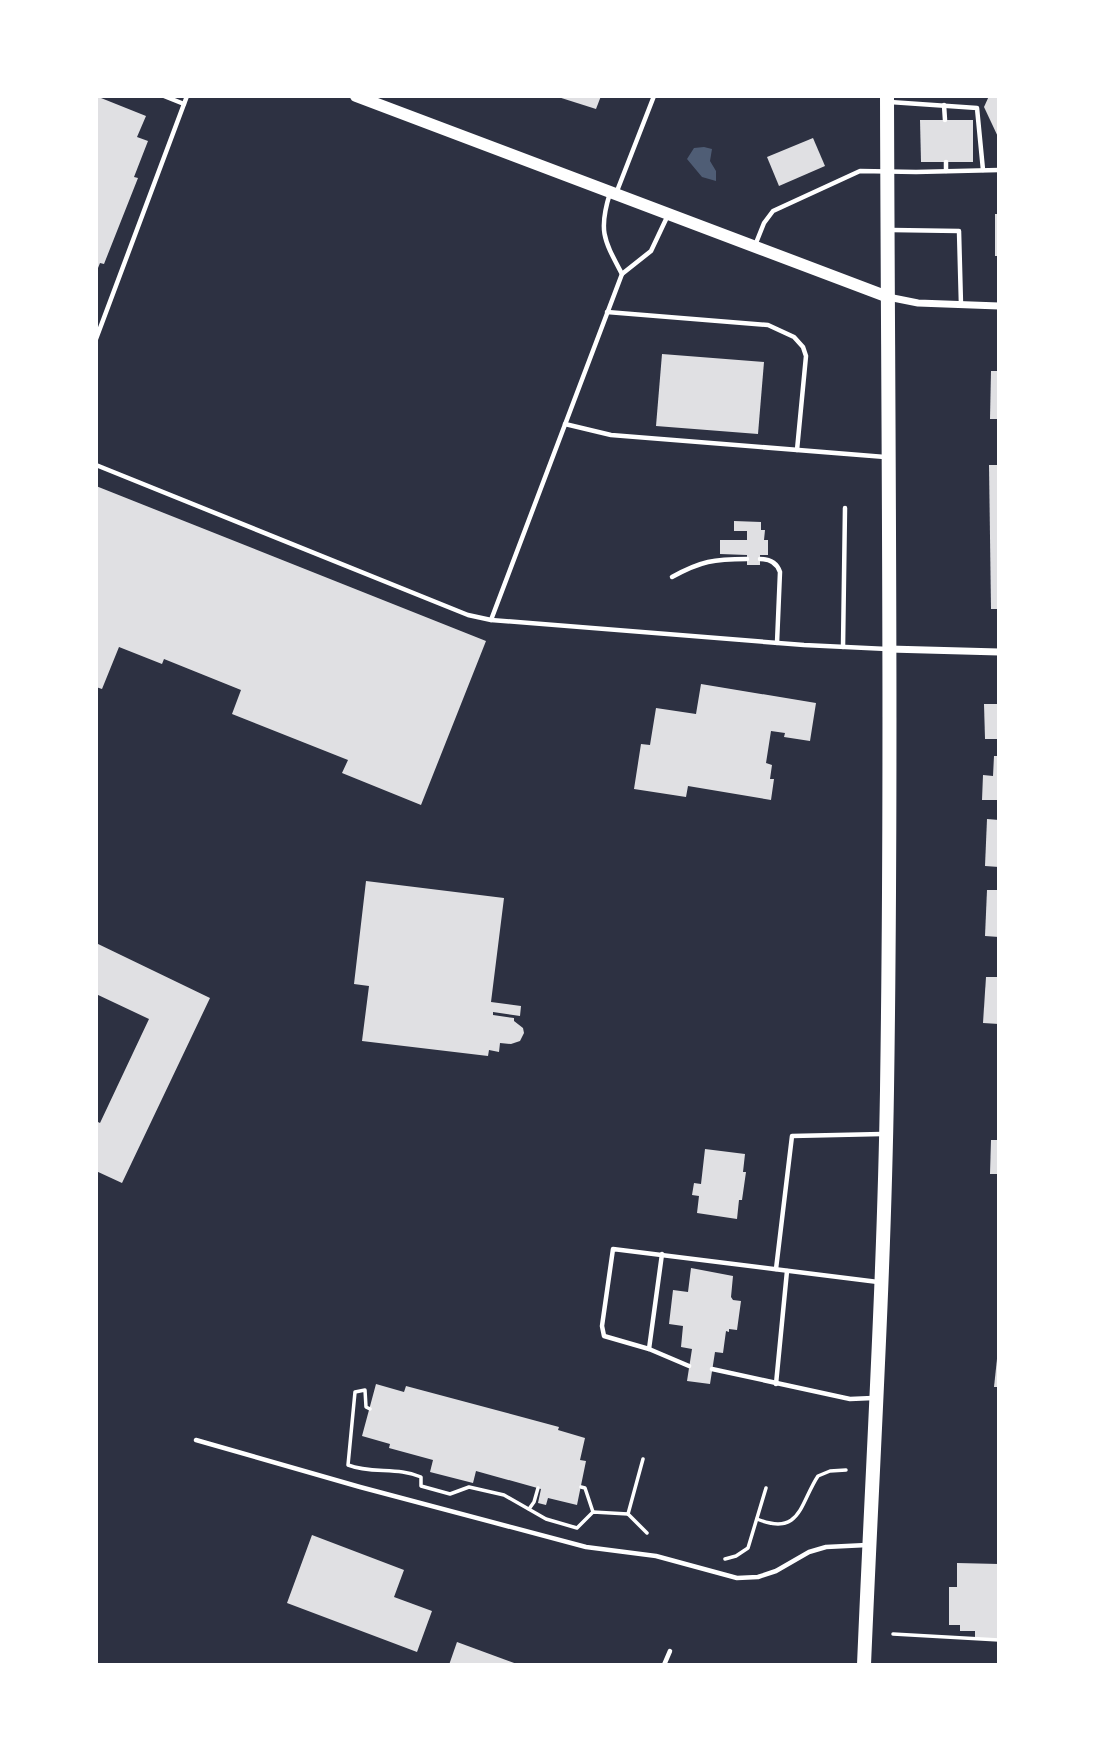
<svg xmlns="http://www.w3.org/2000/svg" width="1095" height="1761" font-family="Mulish,sans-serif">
<rect width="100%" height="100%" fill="#2d3142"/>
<!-- water -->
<polygon fill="#4f5d75" points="704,147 712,149 710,161 716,171 716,181 702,177 687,159 694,148"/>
<!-- building -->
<g fill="#e0e0e3">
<polygon points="96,96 146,116 137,137 148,141 134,177 138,178 104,264 100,263 96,273"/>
<polygon points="555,96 601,96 596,109"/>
<polygon points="989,96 999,98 999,139 984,107"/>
<polygon points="920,120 973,120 973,162 921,162"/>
<polygon points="813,138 825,166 779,186 767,157"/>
<rect x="995" y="214" width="4" height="42"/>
<polygon points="662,354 764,362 758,434 656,426"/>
<polygon points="991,371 999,371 999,419 990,419"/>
<polygon points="989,465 999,465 999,609 991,609"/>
<polygon points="96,486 486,641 421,805 342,773 348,760 232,714 241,690 164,659 162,664 119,647 102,689 96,687"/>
<polygon points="734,521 761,522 761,530 765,530 764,540 768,540 768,555 760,555 760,565 747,565 747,555 720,554 720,540 747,540 747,531 734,531"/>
<polygon points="701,684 816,703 810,741 784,737 785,733 771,731 766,763 772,765 770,779 774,779 771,800 688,786 686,797 634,789 641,744 650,745 656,708 696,714"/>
<polygon points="984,704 999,704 999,739 985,739"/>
<polygon points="994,756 999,756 999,800 982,800 983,775 993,776"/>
<polygon points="987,819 999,820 999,867 985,866"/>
<polygon points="366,881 504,898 491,1002 521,1006 520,1016 493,1012 493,1015 514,1018 514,1021 523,1028 524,1033 520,1041 511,1044 500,1043 499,1052 489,1050 488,1056 362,1041 369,986 354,984"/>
<polygon points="987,890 999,890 999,937 985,936"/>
<polygon points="96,943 210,998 122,1183 96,1171 96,1121 100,1123 149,1019 96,994"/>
<polygon points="986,977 999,977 999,1024 983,1023"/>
<polygon points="991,1140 999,1140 999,1174 990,1174"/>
<polygon points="705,1149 745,1154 743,1172 746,1172 742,1200 739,1200 737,1219 697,1213 699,1196 692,1195 694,1183 701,1184"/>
<polygon points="691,1268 733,1276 731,1297 733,1300 741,1301 737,1330 729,1329 729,1332 726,1331 723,1353 715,1352 710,1384 687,1381 692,1349 681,1347 683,1326 669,1324 673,1290 688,1292"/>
<polygon points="997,1359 999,1360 999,1387 994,1387"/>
<polygon points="376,1384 404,1392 406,1386 559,1427 558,1430 585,1438 580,1460 586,1461 577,1505 548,1498 546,1505 538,1503 541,1489 476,1471 473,1483 430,1472 433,1460 389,1448 390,1444 362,1436"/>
<polygon points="312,1535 404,1570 394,1597 432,1611 417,1652 287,1603"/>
<polygon points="957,1563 999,1564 999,1639 975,1639 975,1631 960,1631 960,1625 949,1625 949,1587 957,1587"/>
<polygon points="457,1642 517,1664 517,1665 449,1665"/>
</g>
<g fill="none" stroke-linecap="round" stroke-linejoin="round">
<!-- path -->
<g stroke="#fff" stroke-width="3.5">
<path d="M370 1409 366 1407 365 1390 355 1392 348 1465C371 1474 398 1467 421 1477V1486L450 1494 469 1487 504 1495 546 1519 577 1528 593 1512 628 1514 643 1459"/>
<polyline points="581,1487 585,1488 593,1512"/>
<polyline points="529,1509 534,1502 538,1488"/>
<polyline points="628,1514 647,1533"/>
<path d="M757 1519C801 1537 800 1503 818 1476L830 1471 846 1470"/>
<polyline points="725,1559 736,1556 748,1548 766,1488"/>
<polyline points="893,1634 999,1640"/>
</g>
<!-- service -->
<g stroke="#fff" stroke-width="4.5">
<polyline points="164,96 184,104"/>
<polyline points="890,102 977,108 983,170"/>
<polyline points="944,105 945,120"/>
<polyline points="946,162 946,171"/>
<polyline points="617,191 654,96"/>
<path d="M610 193C598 231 604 240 622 274"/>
<polyline points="892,230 959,231 961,305"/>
<polyline points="756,243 764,223 773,211 860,171 916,172 999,170"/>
<polyline points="607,312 768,325 794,337 803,347 806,356 797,450"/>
<polyline points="96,339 187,96"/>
<polyline points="565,424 611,435 885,457"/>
<polyline points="96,465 468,615 491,620 804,645 887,649"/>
<path d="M760 559C770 559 777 563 780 572L777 643"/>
<path d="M672 577C701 561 714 559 747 559"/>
<polyline points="491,620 622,274 651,251 668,215"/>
<polyline points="843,647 845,508"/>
<polyline points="776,1269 792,1136 882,1134"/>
<polyline points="649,1349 662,1254"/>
<polyline points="689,1366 649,1349 604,1336 602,1326 613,1249 878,1282"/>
<polyline points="712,1369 850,1399 873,1398"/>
<polyline points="776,1384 787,1271"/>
<polyline points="196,1440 360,1487 586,1547 656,1556 737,1578 758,1577 776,1571 809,1552 826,1547 867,1545"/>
<polyline points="664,1665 670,1651"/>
</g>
<!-- minor -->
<g stroke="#fff" stroke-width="7">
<polyline points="888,297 918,303 999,306"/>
<polyline points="889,649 999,652"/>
</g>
<!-- tertiary -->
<polyline stroke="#fff" stroke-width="12" points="356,96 888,297"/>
<!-- primary -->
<path stroke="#fff" stroke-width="14" d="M864 1665C872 1473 884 1282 887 1090 892 759 888 427 887 96"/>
</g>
<!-- border -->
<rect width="1095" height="1761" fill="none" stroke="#ffffff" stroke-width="196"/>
</svg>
